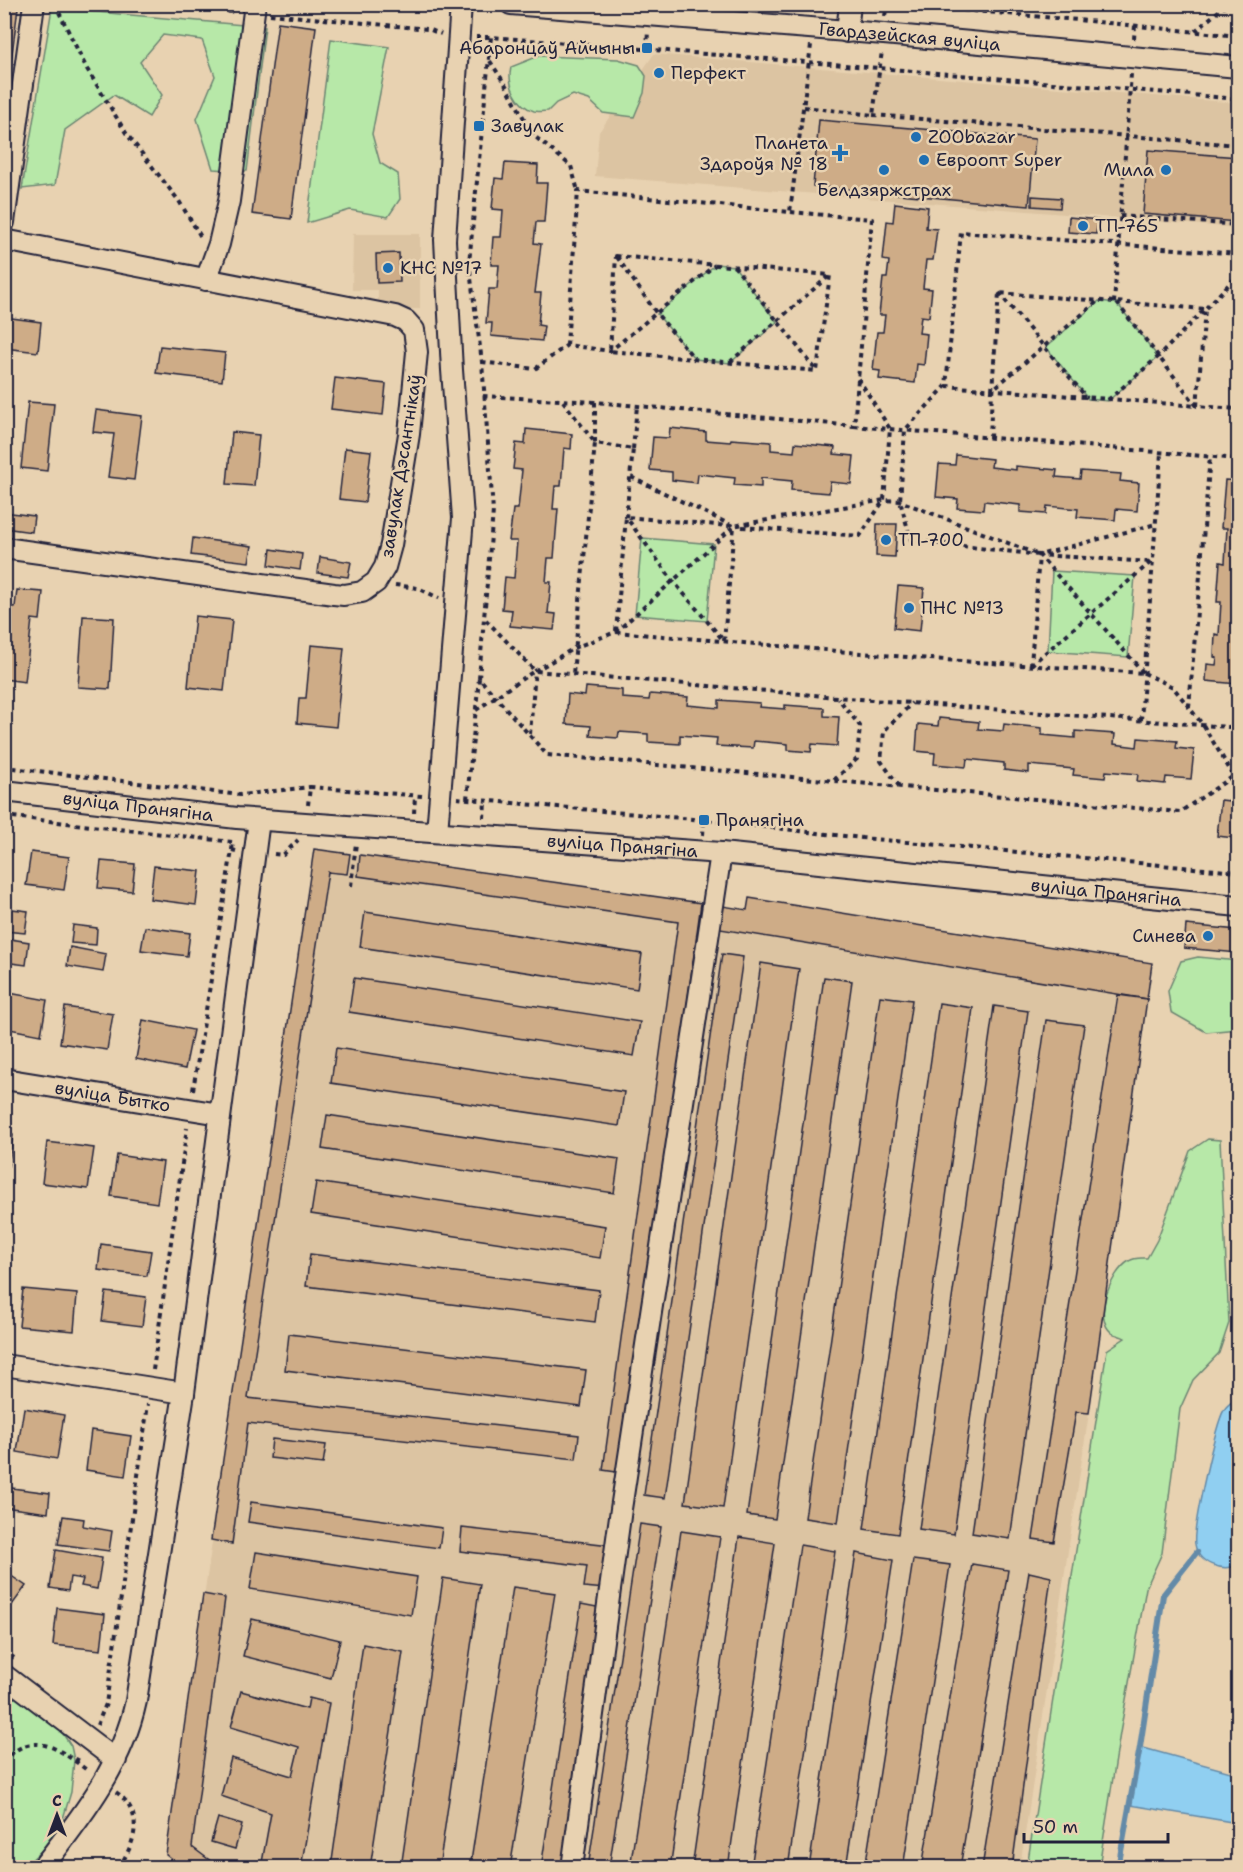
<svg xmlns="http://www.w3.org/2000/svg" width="1243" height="1872" font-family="'Shantell Sans',sans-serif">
<rect width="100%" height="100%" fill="#e8d2b1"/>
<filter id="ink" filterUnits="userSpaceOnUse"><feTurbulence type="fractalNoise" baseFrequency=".0167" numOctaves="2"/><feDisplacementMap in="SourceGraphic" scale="12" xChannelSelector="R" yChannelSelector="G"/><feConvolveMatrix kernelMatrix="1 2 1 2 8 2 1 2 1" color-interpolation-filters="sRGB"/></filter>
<g filter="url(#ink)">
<!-- built -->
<g fill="#dcc4a2">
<polygon points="654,54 1238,103 1238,228 595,176 599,132"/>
<polygon points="353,234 420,234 420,309 378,309 378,290 352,290"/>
<polygon points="314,849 746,910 749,898 1152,963 1089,1413 1020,1867 183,1868 166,1855"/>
</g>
<!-- green -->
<g fill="#b7e8a8" stroke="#6c8572" stroke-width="1.5">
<polygon points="52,8 265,27 247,171 213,169 197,119 215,76 202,40 163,35 140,62 162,95 149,117 114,95 65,130 55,185 22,189"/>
<polygon points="331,39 389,47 372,134 380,163 398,174 400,199 388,217 350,210 307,223"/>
<path d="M539 56 618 59 639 65 646 76 644 93 634 117 603 113 589 100 573 95 556 103 548 111C544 111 538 112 534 111 516 105 507 84 511 67Z"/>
<polygon points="716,264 734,266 777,322 730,363 695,359 657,314"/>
<polygon points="1099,301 1117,303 1158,357 1108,401 1088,399 1046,347"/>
<polygon points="642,538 714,544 707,621 635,615"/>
<polygon points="1052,571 1135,576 1128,657 1048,651"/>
<polygon points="1198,957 1238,961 1238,1029 1206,1032 1171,1012 1168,991 1181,961"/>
<path d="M1208 1139 1220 1140 1229 1323 1219 1353 1193 1380 1180 1409 1162 1553 1146 1588 1120 1733 1099 1867H1027L1107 1350 1125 1338C1122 1336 1115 1335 1112 1333 1092 1317 1111 1272 1129 1261 1135 1257 1140 1258 1147 1258L1157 1240 1190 1151Z"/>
<polygon points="4,1683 55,1722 71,1746 74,1760 71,1792 62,1822 41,1851 29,1862 19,1867 5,1867"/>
</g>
<!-- water -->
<g fill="#90cff1" stroke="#648aa8" stroke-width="1.5">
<path d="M1238 1399V1565C1222 1572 1198 1564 1195 1544 1192 1529 1216 1423 1224 1410 1227 1405 1233 1401 1238 1399Z"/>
<polygon points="1140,1747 1238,1774 1238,1823 1130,1805"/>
</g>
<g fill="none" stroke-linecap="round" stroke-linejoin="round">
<!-- stream -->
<polyline stroke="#648aa8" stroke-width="6" points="1118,1868 1140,1747 1163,1595 1197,1552"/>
</g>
<!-- building -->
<g fill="#ceac87" stroke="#22223b" stroke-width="1.5">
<polygon points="4,6 18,8 4,115"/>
<polygon points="278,22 316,27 291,219 252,214"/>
<polygon points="819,120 1035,139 1029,206 813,186"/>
<polygon points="1148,150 1238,157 1237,222 1143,214"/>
<polygon points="505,163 538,165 537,183 547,183 544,222 536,222 534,243 541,244 535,293 541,293 538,325 544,326 542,341 491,336 492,323 486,323 489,289 497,289 499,265 491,265 493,237 501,237 503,210 492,209 495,178 503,179"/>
<polygon points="1032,196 1061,198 1060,208 1032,206"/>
<polygon points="895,203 928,207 926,228 937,229 933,260 926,260 923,288 932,289 929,317 921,316 919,333 927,334 924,365 917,364 915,383 879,379 880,371 873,370 877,332 883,332 885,315 879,315 883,278 887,278 889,261 883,260 887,221 893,222"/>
<polygon points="1069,217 1098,220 1096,234 1068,232"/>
<polygon points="399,253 400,282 377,283 376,254"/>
<polygon points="4,317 41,322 38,352 4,348"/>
<polygon points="160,346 225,353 222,381 156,373"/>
<polygon points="335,378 386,384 383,415 331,409"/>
<polygon points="28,402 54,404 47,471 21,468"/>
<polygon points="96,410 142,416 134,480 108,477 114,434 93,432"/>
<polygon points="670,428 706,432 706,440 730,442 731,439 771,442 771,450 794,452 795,443 835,447 834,454 854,456 851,484 830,482 829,493 791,490 792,481 761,478 761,487 734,485 735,478 698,474 697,483 672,480 672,472 650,470 653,437 669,438"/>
<polygon points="526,429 572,434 571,449 564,448 561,486 555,486 553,509 558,509 556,532 554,558 548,558 546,582 551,582 548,613 556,614 554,630 510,626 512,610 502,609 505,577 514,578 517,541 509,541 513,509 518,509 522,470 513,469 516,443 525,444"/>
<polygon points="232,432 259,435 254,486 227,484"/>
<polygon points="345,448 371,451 365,502 339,499"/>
<polygon points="956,455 992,459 991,467 1016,470 1016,466 1057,470 1056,477 1080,479 1081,471 1121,474 1120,481 1139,483 1137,511 1116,509 1115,520 1077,517 1078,509 1047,506 1046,514 1020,512 1020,505 984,501 983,510 957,508 958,499 936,497 939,464 955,465"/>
<polygon points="1225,480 1238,481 1238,684 1206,681 1207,664 1216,665 1217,658 1214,657 1215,634 1219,635 1221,602 1217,602 1220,562 1225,563 1227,528 1221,528"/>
<polygon points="4,512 34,516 32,532 4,528"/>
<polygon points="877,524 897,524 895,557 876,556"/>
<polygon points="193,538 252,546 249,562 191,555"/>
<polygon points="271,549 302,554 300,570 269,565"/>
<polygon points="320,557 351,562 348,577 318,573"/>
<polygon points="898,586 924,588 920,631 894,628"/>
<polygon points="17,590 43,592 40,620 32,619 25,682 4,679 4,606 15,607"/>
<polygon points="83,616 114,618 110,689 78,687"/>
<polygon points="195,616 232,620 224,691 188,687"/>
<polygon points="311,645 344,648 336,727 297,723 299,698 306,698"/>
<polygon points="586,687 622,690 622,698 649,700 650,694 688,697 687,705 719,708 719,700 760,703 759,707 785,709 785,705 824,708 824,716 839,717 837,746 812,744 811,752 788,750 788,744 754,741 753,748 716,746 717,738 680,735 680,744 648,742 648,734 619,732 618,738 590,736 591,726 566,724 568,694 585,696"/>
<polygon points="939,718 979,722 978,729 1003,731 1004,724 1042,728 1042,735 1075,738 1075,731 1115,734 1114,744 1137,747 1138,738 1177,741 1176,748 1194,750 1191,779 1166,777 1165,784 1137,781 1138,774 1106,771 1105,778 1073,775 1074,769 1029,765 1029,773 1004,770 1004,763 967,759 966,767 934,764 935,753 916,751 918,724 938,726"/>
<polygon points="1221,800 1238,802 1235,838 1217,836"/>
<polygon points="314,849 350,854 347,874 328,872 248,1398 579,1435 576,1459 248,1423 232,1544 211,1540"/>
<polygon points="31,852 69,857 64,890 26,885"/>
<polygon points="360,855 701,903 623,1473 603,1470 678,922 358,876"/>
<polygon points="101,861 135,864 132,891 98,888"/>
<polygon points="154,866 200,871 196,905 150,899"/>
<polygon points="749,898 1152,963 1147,999 720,929 723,906 747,910"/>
<polygon points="4,908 28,911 25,933 4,931"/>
<polygon points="365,912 642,954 637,989 360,947"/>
<polygon points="73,925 97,928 96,945 71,943"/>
<polygon points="1186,925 1238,930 1238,953 1184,948"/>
<polygon points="145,927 190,933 187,956 141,950"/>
<polygon points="4,938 29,942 26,965 4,962"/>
<polygon points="70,947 106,954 103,972 67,966"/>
<polygon points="722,954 743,957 665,1498 644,1495"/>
<polygon points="761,963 799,969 723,1508 685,1503"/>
<polygon points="824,977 852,981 775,1519 747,1515"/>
<polygon points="354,978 640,1022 634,1056 349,1012"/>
<polygon points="4,992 47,1000 41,1035 4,1028"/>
<polygon points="1118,995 1147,999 1089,1413 1076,1412 1054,1542 1033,1539"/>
<polygon points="880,996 912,1000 838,1523 805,1518"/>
<polygon points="939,1003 973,1008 898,1534 864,1529"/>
<polygon points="994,1006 1028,1011 954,1534 919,1529"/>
<polygon points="65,1007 113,1014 107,1050 60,1043"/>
<polygon points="143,1020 193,1030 185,1069 136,1059"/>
<polygon points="1046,1020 1084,1025 1010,1539 972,1533"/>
<polygon points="336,1048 624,1092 619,1126 331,1083"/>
<polygon points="327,1115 619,1159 614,1193 322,1149"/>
<polygon points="4,1133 13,1135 8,1166 4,1166"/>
<polygon points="47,1142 94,1148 88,1189 42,1183"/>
<polygon points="117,1155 163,1162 157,1203 111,1196"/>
<polygon points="316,1182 605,1226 600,1258 311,1214"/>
<polygon points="101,1244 151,1251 147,1276 98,1270"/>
<polygon points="310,1254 599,1290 595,1322 306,1286"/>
<polygon points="23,1289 77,1294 74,1331 19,1326"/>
<polygon points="106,1292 146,1297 142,1326 102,1321"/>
<polygon points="289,1334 586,1370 581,1407 285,1370"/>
<polygon points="24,1408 64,1415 57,1459 17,1452"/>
<polygon points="91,1430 131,1436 125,1476 86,1470"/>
<polygon points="272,1439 326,1445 323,1464 270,1458"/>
<polygon points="4,1487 50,1493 48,1513 4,1507"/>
<polygon points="251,1502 442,1528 439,1548 248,1522"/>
<polygon points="63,1516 84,1519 83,1526 112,1531 109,1551 58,1544"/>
<polygon points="640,1524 661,1527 609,1868 588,1868"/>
<polygon points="462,1528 610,1545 605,1589 584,1587 587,1566 460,1551"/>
<polygon points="681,1531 720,1537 670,1868 630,1868"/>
<polygon points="739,1537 775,1543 728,1868 692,1868"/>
<polygon points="800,1545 835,1551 788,1868 751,1868"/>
<polygon points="56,1550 102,1558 97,1589 81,1586 83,1579 70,1577 68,1591 50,1588"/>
<polygon points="256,1552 417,1577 411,1615 250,1589"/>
<polygon points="856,1553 893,1560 846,1868 809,1868"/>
<polygon points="913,1560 950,1565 903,1868 865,1868"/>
<polygon points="972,1564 1008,1570 960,1868 922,1868"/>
<polygon points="4,1571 26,1586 4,1616"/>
<polygon points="1029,1572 1051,1577 1012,1868 982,1868"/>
<polygon points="443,1578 480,1584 439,1868 401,1868"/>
<polygon points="513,1587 555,1593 510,1868 470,1868"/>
<polygon points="203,1594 225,1598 192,1847 220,1868 183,1868 166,1855"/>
<polygon points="581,1604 602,1608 562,1868 541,1868"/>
<polygon points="57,1608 105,1614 101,1650 53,1645"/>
<polygon points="252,1619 340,1640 331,1678 243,1656"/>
<polygon points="363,1644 403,1652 370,1868 331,1868"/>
<polygon points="241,1691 307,1709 309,1698 329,1703 301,1868 261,1868 271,1813 221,1796 231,1758 292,1776 299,1747 231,1727"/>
<polygon points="218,1818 242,1825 235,1849 211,1842"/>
</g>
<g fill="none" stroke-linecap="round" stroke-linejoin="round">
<defs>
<g id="minor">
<path id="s1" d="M511 4 884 34 1238 67"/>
<polyline points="847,32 850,4"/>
<polyline points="4,222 34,4"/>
<polyline points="4,240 395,316 406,321 414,330 417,352 409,434 391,545 385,567 376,582 362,592 344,595 334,594 4,548"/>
<polyline points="206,280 219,244 229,201 255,4"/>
<path id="s2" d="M4 791 237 818 721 853 1238 906"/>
<polyline points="437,832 463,518 452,370 445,240 461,4"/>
<path id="s3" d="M4 1079 220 1114"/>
<polyline points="4,1365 184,1393"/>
<polyline points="4,1675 116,1760"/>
<path d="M42 1868C82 1816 122 1766 136 1701L184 1393 259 820"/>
<polyline points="572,1868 621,1509 721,853"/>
</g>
</defs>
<!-- minor casing -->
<use href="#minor" stroke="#22223b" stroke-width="24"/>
<!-- path -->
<g stroke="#22223b" stroke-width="4" stroke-dasharray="4.5 4.5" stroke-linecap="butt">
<polyline points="55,4 87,69 126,133 179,201 201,237"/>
<polyline points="129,4 236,12"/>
<polyline points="892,4 1078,20 1238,36"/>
<polyline points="1238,4 1238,5"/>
<polyline points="270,14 428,29 441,34"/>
<polyline points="885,16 887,4"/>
<polyline points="1195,31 1227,4"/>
<polyline points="476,37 491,37"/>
<polyline points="1134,39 1135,25"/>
<polyline points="647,48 648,31"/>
<polyline points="490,61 507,87 533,135 571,166 578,191"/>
<polyline points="804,107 873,115 882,51"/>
<polyline points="873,115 1238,145"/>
<polyline points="1120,216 1238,225"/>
<polygon points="616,256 830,275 817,371 610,351"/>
<polyline points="617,257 657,314 694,358"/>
<polyline points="734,266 817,371"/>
<polyline points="999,293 1087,398"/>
<polyline points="1114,303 1131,74"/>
<polyline points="1117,303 1197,406 1238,409"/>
<polyline points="567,345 578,191 790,212 811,45"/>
<polyline points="482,362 535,369 567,345 610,351 715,265"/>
<polyline points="730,362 830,275"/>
<polyline points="946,386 1197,406 1205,309 999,293 992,390"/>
<polyline points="483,396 595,402 854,426 872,219 790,212"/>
<polyline points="1108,400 1158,357 1237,276 1238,266"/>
<polyline points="563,401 595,443 573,674"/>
<polyline points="595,402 595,443 633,449 626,517 673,581 724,641"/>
<polyline points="854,426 1238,459"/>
<polyline points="990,438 992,390 1098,301"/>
<polyline points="633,449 637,406"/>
<polyline points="631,477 733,526 884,500 900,501 1039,555 911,540 900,501 905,430 946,386 961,232 1238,254"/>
<polyline points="742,527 860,536 884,500 890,429 858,378"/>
<polyline points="395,585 418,588 439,598"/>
<polyline points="486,620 535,671 871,700 1228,727 1238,726"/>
<polyline points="616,631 626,517 729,526"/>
<polyline points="616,632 930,659 1144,673 1039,555 1156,524"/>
<polyline points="724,641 734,526"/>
<polyline points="1031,665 1039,555 1152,562"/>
<polyline points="1031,665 1151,562"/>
<polyline points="1144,673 1173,687 1203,725 1238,783"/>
<polyline points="479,678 493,511 482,362 469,263 491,37 844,65 1238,99"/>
<polyline points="1189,707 1210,456"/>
<polyline points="476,710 534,671"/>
<polyline points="1141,720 1161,453"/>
<polyline points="530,734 535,671 576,647 616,632 733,527"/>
<polyline points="4,767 240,795 310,787"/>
<polyline points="834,780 857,759 860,726 838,698"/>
<polyline points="899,786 881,761 884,731 912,703"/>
<polyline points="457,798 704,820 862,838 1238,872"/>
<polyline points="467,799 479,678 547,755 1180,812 1238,773"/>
<polyline points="308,805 310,787 422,796"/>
<polyline points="414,813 415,796"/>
<polyline points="4,816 233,842 232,850"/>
<polyline points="484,818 485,801"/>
<polyline points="703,835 704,820"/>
<polyline points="274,854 283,855 298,840"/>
<polyline points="351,886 356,843"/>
<polyline points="193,1090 232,850 236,851"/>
<polyline points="153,1370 187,1128"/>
<polyline points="4,1651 14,1658"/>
<polyline points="97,1725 106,1704 148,1404"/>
<path d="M4 1762C32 1727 61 1750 88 1771"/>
<polyline points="76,1762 80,1754"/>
<path d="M116 1792C145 1813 136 1843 118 1868"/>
</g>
<!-- minor -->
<use href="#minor" stroke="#e8d2b1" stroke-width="20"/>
</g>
</g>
<!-- markers -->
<g fill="#1f6fb2" stroke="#e8d2b1" stroke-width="2">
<rect x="641" y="42" width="12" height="12" rx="3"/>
<circle cx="659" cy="73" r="6"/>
<rect x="473" y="120" width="12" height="12" rx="3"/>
<circle cx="916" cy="137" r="6"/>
<path d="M837 144h6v6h6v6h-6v6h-6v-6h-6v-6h6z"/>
<circle cx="924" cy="160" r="6"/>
<circle cx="884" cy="170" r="6"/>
<circle cx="1166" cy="170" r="6"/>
<circle cx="1083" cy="226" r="6"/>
<circle cx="388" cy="268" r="6"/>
<circle cx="886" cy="540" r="6"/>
<circle cx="909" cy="608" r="6"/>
<rect x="698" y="814" width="12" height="12" rx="3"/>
<circle cx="1208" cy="936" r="6"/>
</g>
<g text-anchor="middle" stroke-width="5" stroke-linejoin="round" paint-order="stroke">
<!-- street labels -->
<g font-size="18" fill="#22223b" stroke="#e8d2b1">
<text dy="6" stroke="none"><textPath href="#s1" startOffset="400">Гвардзейская вуліца</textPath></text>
<text transform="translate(401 466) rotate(-81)" y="6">завулак Дэсантнікаў</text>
<text dy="6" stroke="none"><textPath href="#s2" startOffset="135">вуліца Пранягіна</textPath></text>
<text dy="6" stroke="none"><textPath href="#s2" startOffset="621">вуліца Пранягіна</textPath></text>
<text dy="6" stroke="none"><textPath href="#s2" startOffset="1107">вуліца Пранягіна</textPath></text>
<text dy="6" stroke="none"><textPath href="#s3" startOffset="110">вуліца Бытко</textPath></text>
</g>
<!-- poi labels -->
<g font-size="18" fill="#22223b" stroke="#e8d2b1" text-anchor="start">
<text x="635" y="54" text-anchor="end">Абаронцаў Айчыны</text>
<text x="671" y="79">Перфект</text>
<text x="491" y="132">Завулак</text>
<text x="928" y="143">ZOObazar</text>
<text x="828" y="149" text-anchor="end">Планета<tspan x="828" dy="21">Здароўя № 18</tspan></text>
<text x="936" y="166">Евроопт Super</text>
<text x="1154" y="176" text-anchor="end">Мила</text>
<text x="884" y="196" text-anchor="middle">Белдзяржстрах</text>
<text x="1095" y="232">ТП-765</text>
<text x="400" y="274">КНС №17</text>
<text x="898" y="546">ТП-700</text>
<text x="921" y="614">ПНС №13</text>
<text x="716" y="826">Пранягіна</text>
<text x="1196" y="942" text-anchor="end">Синева</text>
</g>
</g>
<!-- margin -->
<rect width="1243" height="1872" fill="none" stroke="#e8d2b1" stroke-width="24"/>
<rect x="12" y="12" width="1219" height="1848" fill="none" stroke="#22223b" stroke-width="2" filter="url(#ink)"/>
<!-- north arrow -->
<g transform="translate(57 1815)" stroke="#e8d2b1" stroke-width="4.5" paint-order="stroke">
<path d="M0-4.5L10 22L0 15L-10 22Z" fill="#22223b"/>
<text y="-9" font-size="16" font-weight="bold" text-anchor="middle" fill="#22223b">С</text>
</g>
<!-- scale -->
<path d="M1024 1833v9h144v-9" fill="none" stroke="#22223b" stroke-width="3"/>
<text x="1033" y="1833" font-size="18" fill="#22223b" stroke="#e8d2b1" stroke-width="4.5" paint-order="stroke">50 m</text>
</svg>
